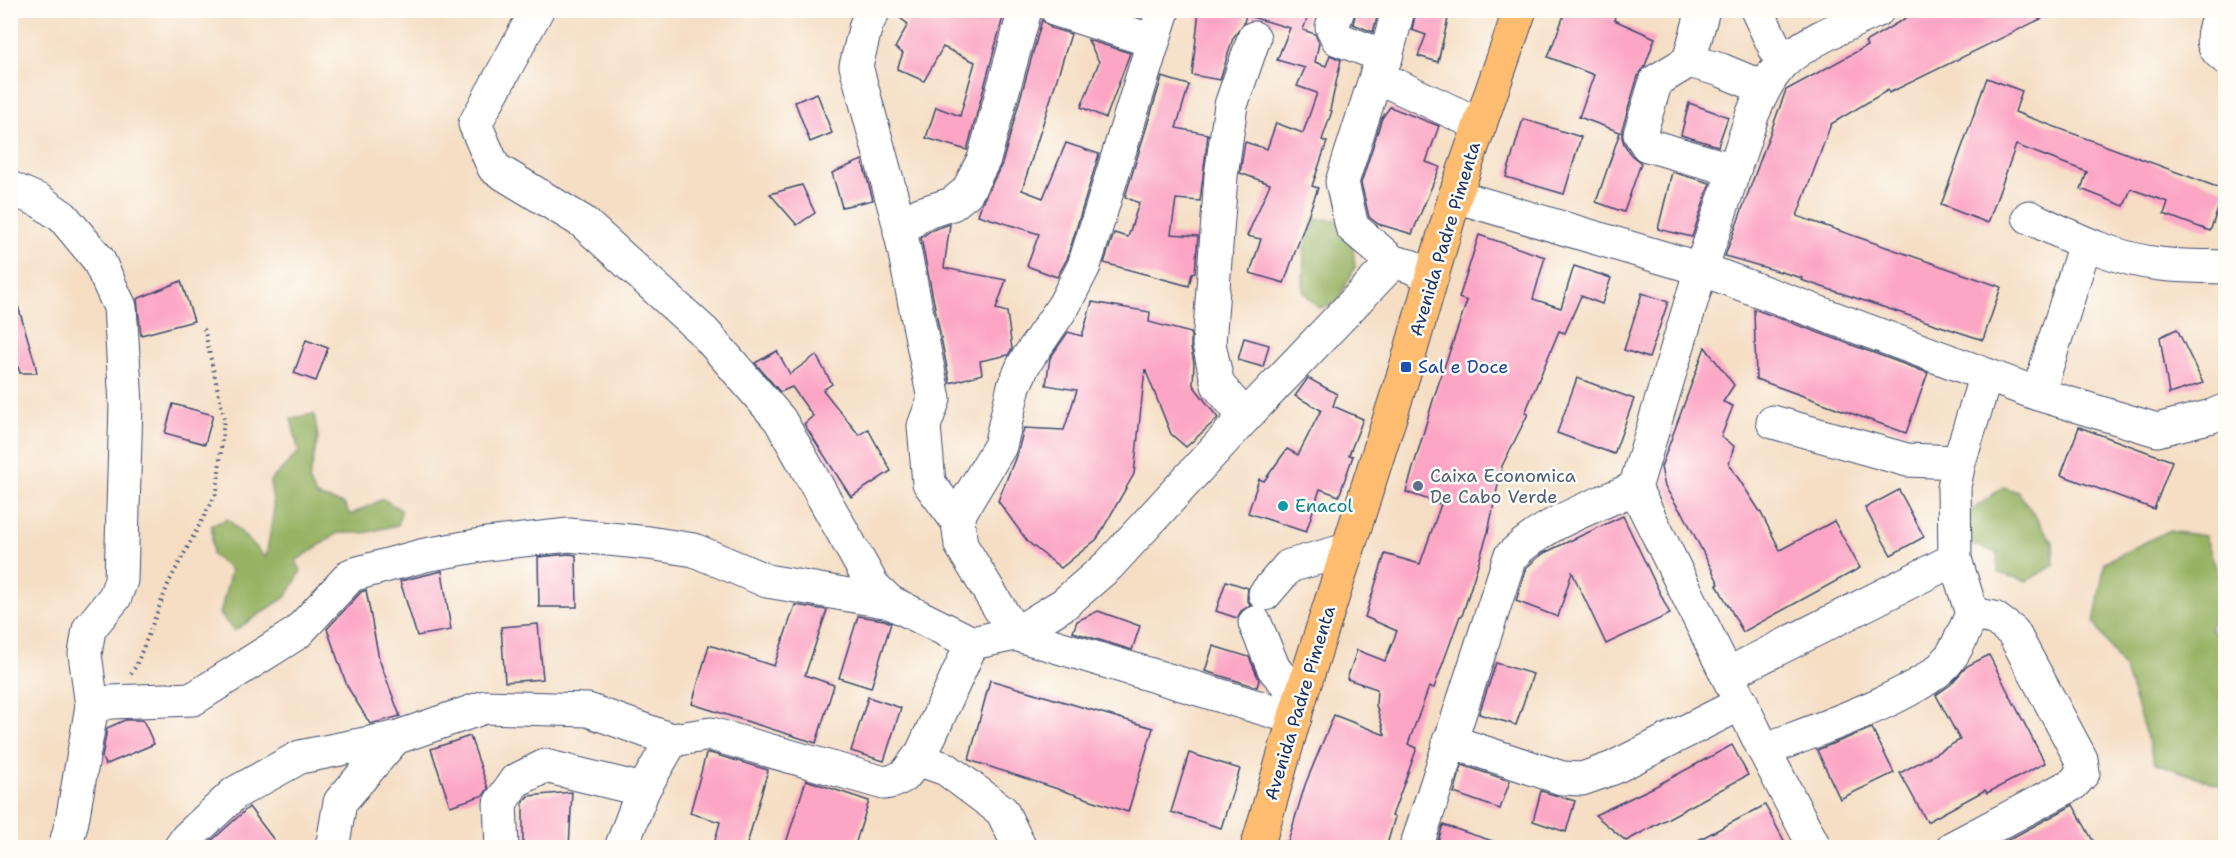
<svg xmlns="http://www.w3.org/2000/svg" width="2236" height="858" font-family="'Shantell Sans',sans-serif">
<rect width="100%" height="100%" fill="#fdfcf7"/>
<filter id="ink" filterUnits="userSpaceOnUse"><feTurbulence type="fractalNoise" baseFrequency=".0167" numOctaves="2"/><feDisplacementMap in="SourceGraphic" scale="12" xChannelSelector="R" yChannelSelector="G"/><feConvolveMatrix kernelMatrix="1 2 1 2 8 2 1 2 1" color-interpolation-filters="sRGB"/></filter>
<filter id="wash" filterUnits="userSpaceOnUse"><feTurbulence type="fractalNoise" baseFrequency=".008" numOctaves="4" result="noise"/><feDisplacementMap in="SourceGraphic" scale="24" xChannelSelector="R" yChannelSelector="G"/><feGaussianBlur stdDeviation="1.35" result="paint"/><feColorMatrix in="noise" values="0 0 0 0 0 0 0 0 0 0 0 0 0 0 0 0 0 1.4 0 .05"/><feComposite in="paint" operator="in"/></filter>
<g filter="url(#wash)">
<rect width="100%" height="100%" fill="#f5dec4"/>
<!-- forest -->
<g fill="#97b264" stroke="#597061" stroke-width="1.5">
<polygon points="1316,219 1336,220 1352,240 1355,267 1336,305 1318,308 1303,291 1304,250"/>
<polygon points="314,414 318,437 309,480 316,496 344,504 350,515 383,499 401,510 398,525 364,533 338,533 296,561 301,571 287,596 234,631 220,614 231,570 212,555 212,525 228,519 266,558 274,509 270,481 299,452 291,418"/>
<polygon points="2003,487 2018,492 2053,542 2054,565 2027,581 1998,573 1997,553 1967,543 1967,514"/>
<polygon points="2168,531 2205,536 2224,590 2210,628 2225,643 2225,787 2155,763 2125,670 2094,623 2105,562"/>
</g>
<g id="blocks">
<!-- building -->
<g fill="#fca5c4">
<polygon points="893,10 1005,10 967,150 926,138 936,107 960,116 975,62 943,47 924,81 897,69 903,53 895,48 908,24 892,12"/>
<polygon points="1120,10 1142,10 1140,17"/>
<polygon points="1199,10 1247,10 1244,23 1233,38 1220,80 1192,75"/>
<polygon points="1249,10 1310,10 1303,30 1315,34 1319,43 1315,62 1326,66 1330,55 1341,60 1330,110 1332,111 1322,140 1327,142 1312,186 1318,188 1284,283 1250,273 1261,239 1247,236 1270,184 1240,173 1245,142 1267,149 1276,123 1303,133 1317,93 1297,86 1305,68 1277,60 1290,28 1248,16"/>
<polygon points="1356,10 1379,10 1373,32 1353,24"/>
<polygon points="1416,10 1450,10 1438,62 1418,56 1426,35 1412,30"/>
<polygon points="1566,10 1617,10 1614,20 1655,38 1645,66 1638,76 1622,129 1622,137 1624,144 1631,155 1641,163 1624,212 1596,202 1620,132 1579,117 1594,75 1548,57"/>
<polygon points="1919,10 1932,10 1938,15 1947,10 2059,10 1889,93 1888,90 1831,124 1797,216 2001,287 1983,340 1801,280 1802,278 1725,256 1786,90 1867,46 1865,42"/>
<polygon points="1042,20 1051,28 1071,34 1022,190 1043,198 1066,143 1099,154 1067,259 1057,277 1027,266 1039,234 978,215 982,203 1002,164"/>
<polygon points="1088,40 1130,53 1106,118 1081,107 1099,62"/>
<polygon points="1162,77 1189,85 1176,128 1208,134 1200,201 1176,199 1171,234 1198,236 1195,272 1192,273 1189,286 1104,263 1114,233 1128,237 1139,203 1125,197"/>
<polygon points="1987,78 2022,91 2015,112 2225,190 2210,231 2164,214 2168,202 2131,189 2124,206 2081,189 2087,172 2016,145 1988,223 1941,205"/>
<polygon points="817,93 832,133 810,142 795,102"/>
<polygon points="1689,103 1728,117 1718,146 1681,135"/>
<polygon points="1390,107 1439,126 1426,162 1440,167 1412,234 1378,224 1369,217 1361,183 1382,118"/>
<polygon points="1523,119 1581,137 1564,194 1506,177"/>
<polygon points="862,160 873,200 842,207 832,173"/>
<polygon points="1672,172 1710,183 1692,237 1658,229"/>
<polygon points="802,185 815,213 797,225 770,194"/>
<polygon points="950,224 944,268 1006,280 996,309 1007,312 1012,349 1008,355 980,361 982,374 950,383 921,238 930,231"/>
<polygon points="1479,235 1545,257 1533,299 1561,308 1574,266 1611,278 1602,304 1581,296 1565,333 1559,331 1525,413 1528,414 1502,466 1488,532 1462,616 1460,616 1434,688 1429,687 1408,744 1417,748 1392,816 1395,817 1386,848 1286,848 1305,785 1334,715 1385,735 1376,705 1377,689 1347,679 1357,650 1385,661 1397,631 1365,617 1385,554 1420,564 1441,504 1406,492 1434,397 1467,301 1459,298"/>
<polygon points="181,281 194,321 141,335 137,299"/>
<polygon points="1642,293 1668,302 1649,358 1624,350"/>
<polygon points="15,296 35,363 37,373 20,373 18,367 10,368 10,297"/>
<polygon points="1092,302 1150,312 1149,322 1191,333 1191,348 1194,363 1193,385 1218,418 1186,447 1171,434 1145,369 1134,474 1097,539 1061,568 1028,542 998,501 1018,451 1024,428 1064,430 1077,390 1046,385 1050,358 1068,332 1082,336"/>
<polygon points="1754,309 1928,373 1906,433 1756,379"/>
<polygon points="2177,329 2203,383 2169,394 2160,337"/>
<polygon points="1244,338 1269,345 1263,367 1238,360"/>
<polygon points="306,340 328,348 316,381 294,373"/>
<polygon points="1705,347 1734,385 1723,402 1733,406 1721,437 1734,446 1729,464 1761,513 1780,550 1834,521 1860,568 1743,632 1717,585 1719,584 1682,511 1681,512 1665,487 1661,467"/>
<polygon points="777,351 790,374 816,355 832,384 823,390 859,435 868,429 891,471 851,497 804,424 813,416 792,387 780,392 755,363"/>
<polygon points="1308,378 1337,394 1333,406 1363,419 1349,455 1353,456 1339,496 1320,489 1306,532 1248,513 1259,479 1264,481 1287,449 1298,455 1321,410 1295,396"/>
<polygon points="1577,378 1634,399 1614,454 1557,433"/>
<polygon points="173,404 213,415 205,444 165,433"/>
<polygon points="2079,427 2172,461 2154,509 2061,475"/>
<polygon points="1899,490 1924,537 1891,555 1865,508"/>
<polygon points="1623,516 1670,614 1606,644 1572,572 1558,617 1516,601 1526,568 1535,560 1544,553"/>
<polygon points="569,554 576,555 577,607 539,607 538,557"/>
<polygon points="442,571 451,630 417,636 400,581"/>
<polygon points="1226,581 1248,588 1247,600 1251,605 1241,611 1237,618 1216,611"/>
<polygon points="366,590 379,659 400,716 370,724 347,686 327,629 361,592"/>
<polygon points="795,605 827,610 805,675 834,685 816,743 692,704 709,645 774,666"/>
<polygon points="1098,611 1140,626 1132,650 1073,632 1077,621"/>
<polygon points="858,616 884,620 891,623 871,688 839,678"/>
<polygon points="538,624 543,679 505,682 501,627"/>
<polygon points="1213,646 1249,657 1259,680 1257,687 1205,671"/>
<polygon points="1989,655 2045,763 1987,793 1985,790 1927,822 1900,773 1960,740 1936,695 1950,685 1967,666"/>
<polygon points="1496,663 1533,674 1516,725 1479,714"/>
<polygon points="990,680 1153,728 1128,812 969,760"/>
<polygon points="868,697 901,708 884,761 851,751"/>
<polygon points="125,720 143,720 154,744 105,765 102,757 107,728"/>
<polygon points="1872,728 1894,773 1840,799 1817,750"/>
<polygon points="470,736 488,788 484,795 450,806 431,749"/>
<polygon points="1732,745 1748,775 1626,841 1595,815 1654,787"/>
<polygon points="710,753 768,770 746,848 713,848 720,822 690,813 706,754"/>
<polygon points="1189,753 1240,769 1221,828 1171,812"/>
<polygon points="1462,765 1510,781 1500,809 1454,793"/>
<polygon points="806,780 869,801 854,848 799,848 786,843"/>
<polygon points="1541,791 1575,801 1566,832 1533,821"/>
<polygon points="572,792 569,848 523,848 523,802 528,796"/>
<polygon points="1765,805 1788,848 1683,848"/>
<polygon points="2073,805 2097,848 1993,848"/>
<polygon points="249,807 280,848 212,848 208,844"/>
<polygon points="1443,825 1502,844 1501,848 1436,848"/>
</g>
</g>
</g>
<g filter="url(#ink)">
<use href="#blocks" fill-opacity="0" stroke="#3c496d" stroke-width="1.5"/>
<g fill="none" stroke-linecap="round" stroke-linejoin="round">
<defs>
<g id="minor">
<polyline points="537,10 475,124 494,168 583,222 705,333 780,420 873,586 890,602 972,643 1015,634 1064,604 1109,565 1245,417 1393,262 1410,266 1432,277"/>
<polyline points="874,10 866,25 856,66 899,224 934,399 924,426 929,483 958,522"/>
<polyline points="1057,10 1153,41"/>
<polyline points="1163,10 1084,266 1064,305 1024,364 1014,386 1000,446 961,511 958,522 961,545 1015,634 1295,718"/>
<polyline points="1338,10 1332,27 1338,39 1386,57"/>
<polyline points="1398,10 1386,57 1376,76 1480,125"/>
<polyline points="1757,10 1782,63"/>
<path d="M2222 10C2214 30 2205 44 2226 58"/>
<polyline points="1689,61 1703,10"/>
<polyline points="1376,76 1342,182 1352,227 1393,262"/>
<polyline points="1734,170 1647,145 1640,134 1656,81 1689,61 1721,70 1764,88"/>
<polyline points="10,188 40,201 63,217 98,259 120,307 126,404 121,580 115,597 89,629 85,654 92,706 72,821 65,848"/>
<polyline points="1455,196 1701,269 2038,394 2157,430 2212,416 2226,410"/>
<path d="M2029 217C2071 237 2113 259 2160 264 2182 267 2204 266 2226 267"/>
<polyline points="900,232 920,214 952,204 967,192 984,159 1025,10"/>
<polyline points="2038,394 2085,244"/>
<polyline points="1245,417 1218,385 1209,344 1221,176 1231,105 1254,38"/>
<polyline points="1773,422 1907,460 1959,462"/>
<polyline points="1265,594 1289,566 1347,550"/>
<polyline points="1255,623 1274,669 1300,699"/>
<polyline points="1728,674 1955,559"/>
<polyline points="92,706 111,702 193,699 297,633 351,575 425,555 487,544 569,535 649,543 694,550 767,581 890,602"/>
<polyline points="1449,741 1562,778 1582,779 1613,768 1742,703"/>
<path d="M1764 750C1805 734 1927 693 1949 659 1959 646 1965 629 1972 614L1955 559 1954 487 1959 462 1986 375"/>
<polyline points="917,759 946,769 1002,811 1020,848"/>
<polyline points="180,848 187,838 235,793 300,757 395,738 485,707 588,710 672,740"/>
<polyline points="330,848 333,843 340,802 395,738"/>
<polyline points="502,848 500,803 515,781 545,766 643,790"/>
<polyline points="621,848 643,790 672,740 711,734 884,783 894,781 905,775 922,753 972,643"/>
<path d="M1416 848 1510 557C1543 523 1593 507 1635 488"/>
<path d="M1815 848 1764 750 1635 488 1701 269 1753 113C1761 95 1768 79 1781 65 1801 43 1850 23 1878 10"/>
<polyline points="1952,848 2073,784 2083,773 2081,759 2013,632 1994,618 1972,614"/>
</g>
<polyline id="major" points="1257,848 1300,699 1406,367 1455,196 1520,10"/>
</defs>
<!-- minor casing -->
<use href="#minor" stroke="#3c496d" stroke-width="35"/>
<!-- major casing -->
<use href="#major" stroke="#3c496d" stroke-width="35"/>
<!-- path -->
<polyline stroke="#3c496d" stroke-width="4" stroke-dasharray="1.5 4.5" stroke-linecap="butt" points="131,674 136,666 169,582 217,492 224,418 204,328"/>
<!-- minor -->
<use href="#minor" stroke="#fff" stroke-width="33"/>
<!-- major -->
<use href="#major" stroke="#fdbc70" stroke-width="33"/>
</g>
</g>
<!-- markers -->
<rect fill="#1a4fb4" stroke="#fdfcf7" stroke-width="2" x="1400" y="361" width="12" height="12" rx="3"/>
<circle fill="#5c6f8a" stroke="#fdfcf7" stroke-width="2" cx="1418" cy="486" r="6"/>
<circle fill="#0f9aa8" stroke="#fdfcf7" stroke-width="2" cx="1283" cy="506" r="6"/>
<g text-anchor="middle" stroke-width="5" stroke-linejoin="round" paint-order="stroke">
<!-- street labels -->
<g font-size="18" fill="#1b2f5e" stroke="#fdfcf7">
<text transform="translate(1445 239) rotate(-73)" y="6">Avenida Padre Pimenta</text>
<text transform="translate(1300 703) rotate(-73)" y="6">Avenida Padre Pimenta</text>
</g>
<!-- transit labels -->
<g font-size="18" fill="#164399" stroke="#fdfcf7" text-anchor="start">
<text x="1418" y="373">Sal e Doce</text>
</g>
<!-- service labels -->
<g font-size="18" fill="#4e5e75" stroke="#fdfcf7" text-anchor="start">
<text x="1430" y="482">Caixa Economica<tspan x="1430" dy="21">De Cabo Verde</tspan></text>
</g>
<!-- culture labels -->
<g font-size="18" fill="#0d838f" stroke="#fdfcf7" text-anchor="start">
<text x="1295" y="512">Enacol</text>
</g>
</g>
<!-- margin -->
<rect width="2236" height="858" fill="none" stroke="#fdfcf7" stroke-width="36"/>
</svg>
